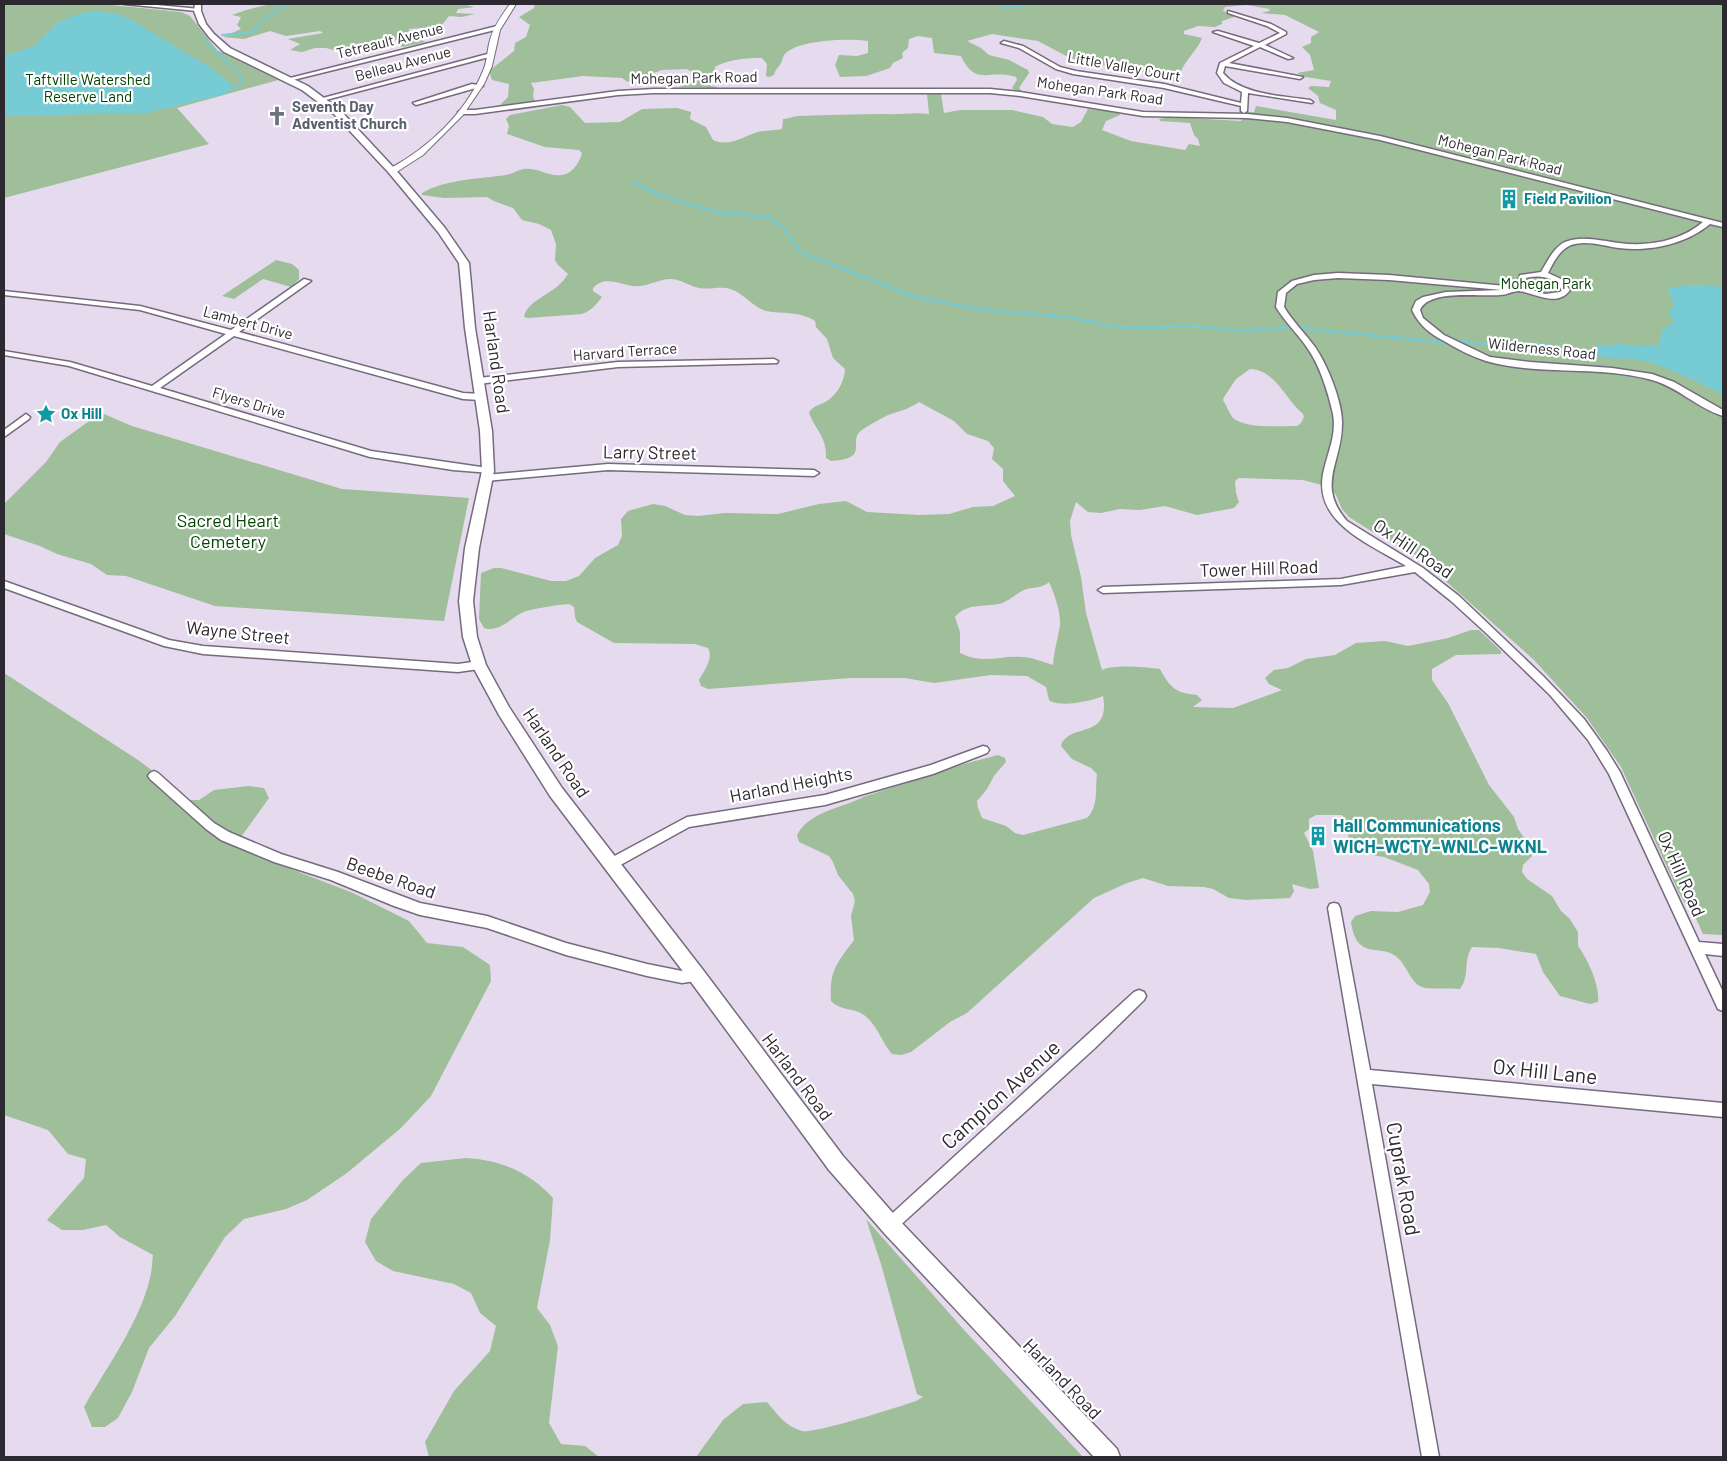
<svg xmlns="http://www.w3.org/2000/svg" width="1727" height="1461" font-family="Barlow,sans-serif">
<rect width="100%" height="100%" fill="#e6daee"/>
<!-- green -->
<g fill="#9ebf99" fill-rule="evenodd">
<polygon points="4,4 101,4 181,12 190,16 217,50 278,80 177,108 209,144 4,198"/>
<path d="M271 4H461L475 7 458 9 456 13 475 14 462 17 449 16 441 26 437 27 408 29 425 42 403 47 396 43 397 40C379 39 360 44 345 53L326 48H315L302 52 290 50 300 44 288 39 323 33 320 31 286 36 270 31 244 39 223 37 241 29 237 25 241 17 232 15C245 10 258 7 271 4Z"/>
<path d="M535 4H1723V935L1703 934 1693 912H1690L1679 893 1621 767 1587 718 1534 660 1430 567 1409 550 1371 531 1349 517 1342 509 1336 495 1329 487 1303 480 1239 478 1235 481 1236 493 1239 502 1234 508 1197 515 1165 506 1140 510 1120 509 1101 513 1088 512 1076 502 1070 521 1071 535 1081 577 1086 613 1102 670C1114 664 1145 667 1160 669 1170 688 1176 693 1197 695L1202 700 1193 707 1233 708 1282 690 1269 684 1265 678 1274 670 1288 668 1306 659 1335 655 1356 643 1385 641 1408 646 1448 638 1471 630H1479L1501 651V654L1456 655 1432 669V680L1448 703 1489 785 1514 817 1518 829 1532 849V856L1523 865 1522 872 1527 879 1552 896 1561 911 1569 918 1578 932V946C1588 960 1600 985 1598 1002L1590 1004 1560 996 1543 972 1536 954 1499 948 1472 947C1463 960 1470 976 1460 989 1450 988 1433 989 1425 988 1411 985 1408 968 1399 959 1383 941 1357 964 1351 922L1355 916 1371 911 1398 912 1423 905 1430 892 1429 884 1418 870 1384 857 1353 852C1347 839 1349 827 1342 815H1316L1309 819V829L1304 833 1313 851 1319 888 1310 889 1292 884 1294 891 1290 898 1246 900 1229 898 1213 889 1204 887 1168 886 1143 878 1127 883 1094 898 967 1013 950 1022 911 1052 901 1055 892 1054C882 1043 877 1024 864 1015 853 1007 843 1012 831 1001 829 971 837 963 854 940L851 916 855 901 853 894 838 875 833 862 829 856 799 842 797 835C810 811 840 809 863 797L960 765 998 755 1005 758 1006 762 994 776 987 789 977 801 978 808 982 818 1006 826 1015 833 1023 835 1087 818C1099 806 1095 789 1097 774L1091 768 1072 759 1061 746C1068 722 1111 741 1103 696 1093 701 1058 708 1049 700L1046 687 1027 676 991 675 934 683 905 678H851L708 689 701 686 699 680C704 671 714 658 708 648L695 644 614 643 577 622 575 617 574 607 569 604C557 605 538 608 526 611 512 616 500 633 484 628L479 619 481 573 494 568H501L551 581H566L579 576 595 558 618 545 622 536 621 519 628 511 653 504 665 506 685 515 698 516 725 513 778 514 819 504 846 501 867 512 920 515 949 514 973 507 993 506 1015 496 1003 481V469L992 459 994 448 988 441 967 434 954 421 919 402C908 410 898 411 886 416 878 420 869 425 862 430 846 441 872 459 831 461L826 458C827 436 814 429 809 412 816 404 819 406 827 401 837 395 845 380 845 369L833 358 827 339 816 327 815 321C800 311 783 314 766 311 752 307 744 293 730 289 720 286 709 290 699 288 689 286 681 279 670 279 660 279 650 285 640 286 624 288 607 273 593 288V291L602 297C596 305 592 310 582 314L528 318 524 317C527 299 557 294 568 274L558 265 555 260 556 244 551 230 539 224 522 220 513 208 494 201 487 197 444 198 422 195V193C446 179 479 179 506 175 512 174 518 170 524 169 539 167 551 179 566 174 574 171 580 161 582 153L579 150 545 147 507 134 509 126 506 119 510 115 562 105 570 107 585 123 620 122 642 109 677 108 691 112 690 119 706 127 713 140C729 147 740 138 755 133 763 130 773 131 782 129L783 119C789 119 793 116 799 116 828 115 856 114 885 114 900 115 914 112 929 114L927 94H941L944 113 960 110H1012L1043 117 1052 124 1073 127 1081 122 1088 109 1119 112 1120 115 1106 121 1102 130 1131 141 1185 150 1189 144 1200 146 1198 139 1194 135 1190 123 1160 121 1159 119 1170 117 1241 121 1246 112H1254L1256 106 1336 120V110L1320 103 1318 96 1308 88 1311 86 1329 87 1331 81 1306 77 1297 73 1314 70 1310 55 1302 47 1311 43V37L1319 32 1285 15 1261 13 1269 11 1270 9 1246 5 1225 7 1223 11 1234 15V17L1222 21V24L1215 27 1198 26 1184 31V34L1202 38C1197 52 1179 65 1180 79L1176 82 1147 73 1095 64 1070 58 1038 41 992 34 967 41 981 48 989 55 1009 60 1028 70 1029 73 1019 88 1022 91 1016 92 1012 88 1017 80 1016 77C990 68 976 88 961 56L934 53 932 38 918 36 909 39 908 48 902 53 903 58 893 63 890 68 866 76 840 77 835 65 839 55 857 56 868 53V41C849 38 802 40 787 52 782 55 783 61 780 65 777 69 775 70 774 75L769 77 766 76 767 64 762 58C746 58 729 59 715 67L714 78 710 83V86L717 87V88L678 87 692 83 698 76 687 69 662 70 628 82 622 78 583 76 531 83 534 89 533 96 535 102 498 107 508 97 509 84 492 80 489 71 514 51 515 43 526 37 530 25 519 17 534 8ZM1250 369C1276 370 1285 399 1303 414L1304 417 1301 423 1297 426C1281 426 1246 429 1233 418 1229 413 1227 406 1223 400L1224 397 1236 379ZM1049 582C1054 593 1061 612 1060 625 1058 639 1054 650 1053 665 1043 662 1032 657 1022 657 1000 655 984 665 960 653V632L955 617C966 603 984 607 999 604 1010 601 1017 592 1027 589 1035 587 1043 588 1049 582Z"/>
<polygon points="276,260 292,264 299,270 299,279 291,287 263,279 234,299 222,296"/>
<polygon points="104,414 132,426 342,489 469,498 444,621 215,606 126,576 107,575 91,564 57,554 40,546 4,534 4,504 46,462 60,442 92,419"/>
<path d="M4 673 138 760 168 782 172 793 183 800H199L214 790 249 786 264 788 269 798 241 837 242 850 353 893 409 921 427 943 463 947 490 965 491 981 431 1096 401 1128 347 1173 307 1200 286 1209 244 1219 225 1237 175 1316 149 1348 132 1392 118 1418 105 1427H92L84 1407C106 1368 140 1322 150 1278 152 1271 152 1262 153 1255L120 1237 106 1225 83 1230H62L47 1220 84 1178 86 1159 68 1154 48 1130 4 1115Z"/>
<path d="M466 1158C500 1160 530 1172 553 1198L550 1240 537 1308 550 1325 558 1346 549 1423 561 1444 585 1446 599 1457H429L425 1442 454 1391 490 1351 496 1326 480 1313 471 1293 454 1284 393 1271 376 1261 365 1242 371 1219 403 1180 421 1163Z"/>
<path d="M866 1219 965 1331 1083 1457H696L723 1420 743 1404 767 1402C778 1415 785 1426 802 1431 815 1434 898 1407 916 1401L923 1397 917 1394 881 1264Z"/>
</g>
<!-- water -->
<g fill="#76cbd5">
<polygon points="95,11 119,14 135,22 211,68 231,84 231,90 225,94 146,113 4,116 4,56 34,46 58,22 79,14"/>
<path d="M1694 285 1723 287V394C1696 382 1669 367 1641 360 1627 356 1607 362 1595 354L1594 348 1597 346 1620 344 1643 346 1659 345 1662 330 1674 322 1668 313 1674 306 1668 288Z"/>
</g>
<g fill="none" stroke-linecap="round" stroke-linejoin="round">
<!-- stream-far1 -->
<g stroke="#76cbd5" stroke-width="2">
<polyline points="983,4 1010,6 1062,4"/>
<polyline points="222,35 252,32 278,8 291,4"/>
<polyline points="203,39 241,75 243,83 231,89"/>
</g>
<!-- stream -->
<g stroke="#76cbd5" stroke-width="2.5">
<polyline points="632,182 657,194 723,214 738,213 770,218 783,227 798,249 808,255 915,297 978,309 1069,317 1110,326 1137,328 1197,326 1238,331 1290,327"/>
<polyline points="1302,327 1314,330 1444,342"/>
<polyline points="1453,340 1494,345 1539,344 1599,354"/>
</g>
<defs>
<g id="minor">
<polygon points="124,4 146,4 200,9 197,11"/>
<path d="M1228 11 1271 24 1286 32V34L1265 45 1293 58 1288 59 1260 47 1229 63 1303 77 1300 79 1225 66 1223 73C1241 95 1283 96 1310 100L1313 102 1312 103 1248 93 1247 111 1244 113 1241 111V106L1164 88 1073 74 1056 69 1019 48 1001 43 1004 41 1023 46 1060 67 1076 71 1164 84 1241 103 1242 92 1224 83 1217 73 1220 63 1254 46 1213 32 1218 31 1259 43 1280 33 1267 26 1228 13Z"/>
<polygon points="497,26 499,29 289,81 286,79"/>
<polygon points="491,53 493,56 322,101 319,99"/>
<polygon points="472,84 483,86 416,105 413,103"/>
<path d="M654 89H990L1020 92 1143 112 1247 114 1287 118 1380 136 1723 223V227L1710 224C1686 244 1650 252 1619 248 1604 246 1584 239 1569 246 1559 251 1553 263 1548 273L1561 279 1570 290C1557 308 1536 293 1519 291 1512 291 1507 295 1500 295 1480 297 1429 289 1420 310L1423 318 1444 335 1490 357 1530 362 1612 368 1652 374 1674 382 1723 410V416C1697 408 1678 387 1652 380 1598 365 1538 376 1486 361 1471 356 1457 349 1444 341 1430 334 1419 325 1412 310L1416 301 1423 297 1446 292 1502 290 1389 280 1338 278 1314 280 1297 284 1286 293 1284 307C1293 322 1305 333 1315 347 1327 364 1342 401 1342 422 1343 462 1315 484 1347 521L1423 568 1459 596 1543 676 1584 719 1607 751 1620 772 1699 942 1723 944V956L1705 954 1723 992V1011L1718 1009 1609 774 1588 740 1550 695 1485 632 1451 601 1415 572 1341 585 1103 593 1098 590 1103 587 1341 579 1406 566C1372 545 1314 524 1323 474 1327 454 1337 435 1333 414 1328 392 1320 365 1306 346 1297 333 1285 322 1276 307L1278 292 1292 281 1314 275 1338 273 1389 275 1516 287 1520 275 1541 272C1547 262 1554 247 1565 242 1582 235 1602 241 1619 243 1648 247 1681 241 1703 222L1380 140 1287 122 1247 118 1143 116 1020 96 990 93H654L618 95 475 114H461L458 112 461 110H475L618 91ZM1530 277C1543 275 1555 278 1562 290L1560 292 1545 294 1523 287 1526 278Z"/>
<polygon points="304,279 311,281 239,332 463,393 481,394 485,397 481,400 463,399 234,336 160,388 371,451 488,468 493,471 491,473 453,470 370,457 69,366 4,355 4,351 70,362 152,386 226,334 140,310 4,295 4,291 140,306 231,330"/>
<polygon points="774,359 778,361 777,363 618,367 494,382 479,384 475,381 479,378 618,362"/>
<polygon points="26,414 30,417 29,419 4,437 4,430"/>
<polygon points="608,464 814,470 819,473 814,476 608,470 486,481 481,478 486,475"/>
<polygon points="4,581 169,640 203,646 458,664 479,661 484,665 479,669 458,672 203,654 164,646 4,588"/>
<polygon points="983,746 987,747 989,750 987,753 933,774 825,805 689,827 615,868 611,869 607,868 605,864 607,860 687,817 825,795 931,765"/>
<polygon points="154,771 158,773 214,823 229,832 281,854 338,872 420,903 487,916 566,943 647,964 682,971 697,970 702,972 704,976 702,980 682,983 647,976 566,955 487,928 420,915 394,906 331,880 274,862 221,840 206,829 150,779 148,776 150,773"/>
<polygon points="1334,903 1338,904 1340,908 1370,1070 1723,1103 1723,1117 1372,1084 1439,1457 1422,1457 1328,908 1330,904"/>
<polygon points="1139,990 1144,992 1146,996 1144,1000 1095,1048 895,1230 890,1233 885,1230 882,1225 885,1220 1134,992"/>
</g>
<path id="tertiary" d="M510 4H516L500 30 492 66 484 84 463 115 423 155 395 173H389V169C428 148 466 113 483 71 487 62 487 53 489 44 492 29 501 16 510 4Z"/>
<polygon id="secondary" points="195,4 201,4 201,11 206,24 214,34 230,48 308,86 340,110 395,169 445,228 469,263 475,328 492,431 494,471 479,548 473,601 477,637 486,665 509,707 562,788 703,970 843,1156 899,1220 1117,1449 1120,1457 1094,1457 885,1234 829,1170 691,982 550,796 499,715 472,665 463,637 459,601 465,548 482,471 480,431 465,328 459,263 438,232 389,173 334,114 302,90 224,52 209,37 199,24 194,11"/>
</defs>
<!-- minor casing -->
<use href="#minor" stroke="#766b7d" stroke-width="3"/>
<!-- tertiary casing -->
<use href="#tertiary" stroke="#766b7d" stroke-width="2"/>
<!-- secondary casing -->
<use href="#secondary" stroke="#766b7d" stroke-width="3"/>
<!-- minor -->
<use href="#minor" fill="#fff" fill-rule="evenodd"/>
<!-- tertiary -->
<use href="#tertiary" fill="#fff" fill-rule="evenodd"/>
<!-- secondary -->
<use href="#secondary" fill="#fff" fill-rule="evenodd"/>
</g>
<!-- icons -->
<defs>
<symbol id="church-bare" viewBox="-9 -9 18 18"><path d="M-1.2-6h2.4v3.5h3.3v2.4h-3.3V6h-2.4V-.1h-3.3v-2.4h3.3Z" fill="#6b7280" stroke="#fff" stroke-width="2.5" paint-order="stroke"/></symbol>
<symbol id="building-bare" viewBox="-9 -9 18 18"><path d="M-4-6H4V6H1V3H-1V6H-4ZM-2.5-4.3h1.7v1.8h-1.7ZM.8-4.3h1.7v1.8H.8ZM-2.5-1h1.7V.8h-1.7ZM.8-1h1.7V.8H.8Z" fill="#0f9aa8" stroke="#fff" stroke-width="2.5" paint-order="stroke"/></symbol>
<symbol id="sight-bare" viewBox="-9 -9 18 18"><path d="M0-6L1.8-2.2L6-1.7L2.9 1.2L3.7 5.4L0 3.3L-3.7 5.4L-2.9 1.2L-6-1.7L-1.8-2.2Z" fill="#0f9aa8" stroke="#fff" stroke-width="2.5" paint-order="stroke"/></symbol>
</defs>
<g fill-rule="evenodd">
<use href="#church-bare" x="263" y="102" width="28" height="28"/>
<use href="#building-bare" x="1495" y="185" width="28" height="28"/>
<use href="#sight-bare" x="32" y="400" width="28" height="28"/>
<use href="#building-bare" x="1304" y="822" width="28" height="28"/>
</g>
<g text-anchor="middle" stroke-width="4.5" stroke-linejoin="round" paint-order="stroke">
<!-- far-street labels -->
<g font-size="15" fill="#2d2930" stroke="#fff">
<text transform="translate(390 41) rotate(-14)" y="5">Tetreault Avenue</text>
<text transform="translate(403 64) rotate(-15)" y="5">Belleau Avenue</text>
<text transform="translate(1124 67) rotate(10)" y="5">Little Valley Court</text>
<text transform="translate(694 78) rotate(-1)" y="5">Mohegan Park Road</text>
<text transform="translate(1100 91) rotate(8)" y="5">Mohegan Park Road</text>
<text transform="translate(1500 155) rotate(14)" y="5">Mohegan Park Road</text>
<text transform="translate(248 323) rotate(15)" y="5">Lambert Drive</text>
<text transform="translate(1542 349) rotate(6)" y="5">Wilderness Road</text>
<text transform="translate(625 352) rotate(-4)" y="5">Harvard Terrace</text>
<text transform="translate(249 403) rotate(17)" y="5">Flyers Drive</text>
</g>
<!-- far-park labels -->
<g font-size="15" fill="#004200" stroke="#fff">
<text x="88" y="85">Taftville Watershed<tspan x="88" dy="17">Reserve Land</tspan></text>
<text x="1546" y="289">Mohegan Park</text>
</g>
<!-- far-worship labels -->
<g font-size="15" font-weight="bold" fill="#5b616d" stroke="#fff" text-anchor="start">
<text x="292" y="112">Seventh Day<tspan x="292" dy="17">Adventist Church</tspan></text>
</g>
<!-- far-culture labels -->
<g font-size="15" font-weight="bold" fill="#0d838f" stroke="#fff" text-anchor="start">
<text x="1524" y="204">Field Pavilion</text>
<text x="61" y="419">Ox Hill</text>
</g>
<!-- street labels -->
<g font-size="18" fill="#2d2930" stroke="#fff">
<text transform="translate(496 362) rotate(82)" y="6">Harland Road</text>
<text transform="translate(650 453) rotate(1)" y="6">Larry Street</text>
<text transform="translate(1413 549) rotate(34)" y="6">Ox Hill Road</text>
<text transform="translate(1259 569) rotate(-2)" y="6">Tower Hill Road</text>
<text transform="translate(238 633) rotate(6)" y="6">Wayne Street</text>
<text transform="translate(556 753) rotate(56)" y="6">Harland Road</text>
<text transform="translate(791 785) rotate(-11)" y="6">Harland Heights</text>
<text transform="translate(1681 874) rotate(66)" y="6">Ox Hill Road</text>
<text transform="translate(391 878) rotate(19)" y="6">Beebe Road</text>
<text transform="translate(797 1077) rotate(53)" y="6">Harland Road</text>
<text transform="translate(1062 1379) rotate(46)" y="6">Harland Road</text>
</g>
<!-- park labels -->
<g font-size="18" fill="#004200" stroke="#fff">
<text x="228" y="527">Sacred Heart<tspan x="228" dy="21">Cemetery</tspan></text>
</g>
<!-- culture labels -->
<g font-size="18" font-weight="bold" fill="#0d838f" stroke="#fff" text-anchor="start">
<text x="1333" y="832">Hall Communications<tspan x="1333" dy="21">WICH–WCTY–WNLC–WKNL</tspan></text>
</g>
<!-- near-street labels -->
<g font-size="21" fill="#2d2930" stroke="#fff">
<text transform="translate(1545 1072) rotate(6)" y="7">Ox Hill Lane</text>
<text transform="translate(1001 1095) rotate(-42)" y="7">Campion Avenue</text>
<text transform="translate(1403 1179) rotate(80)" y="7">Cuprak Road</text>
</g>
</g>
<!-- border -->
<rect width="1727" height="1461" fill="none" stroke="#2d2930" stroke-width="10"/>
</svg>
